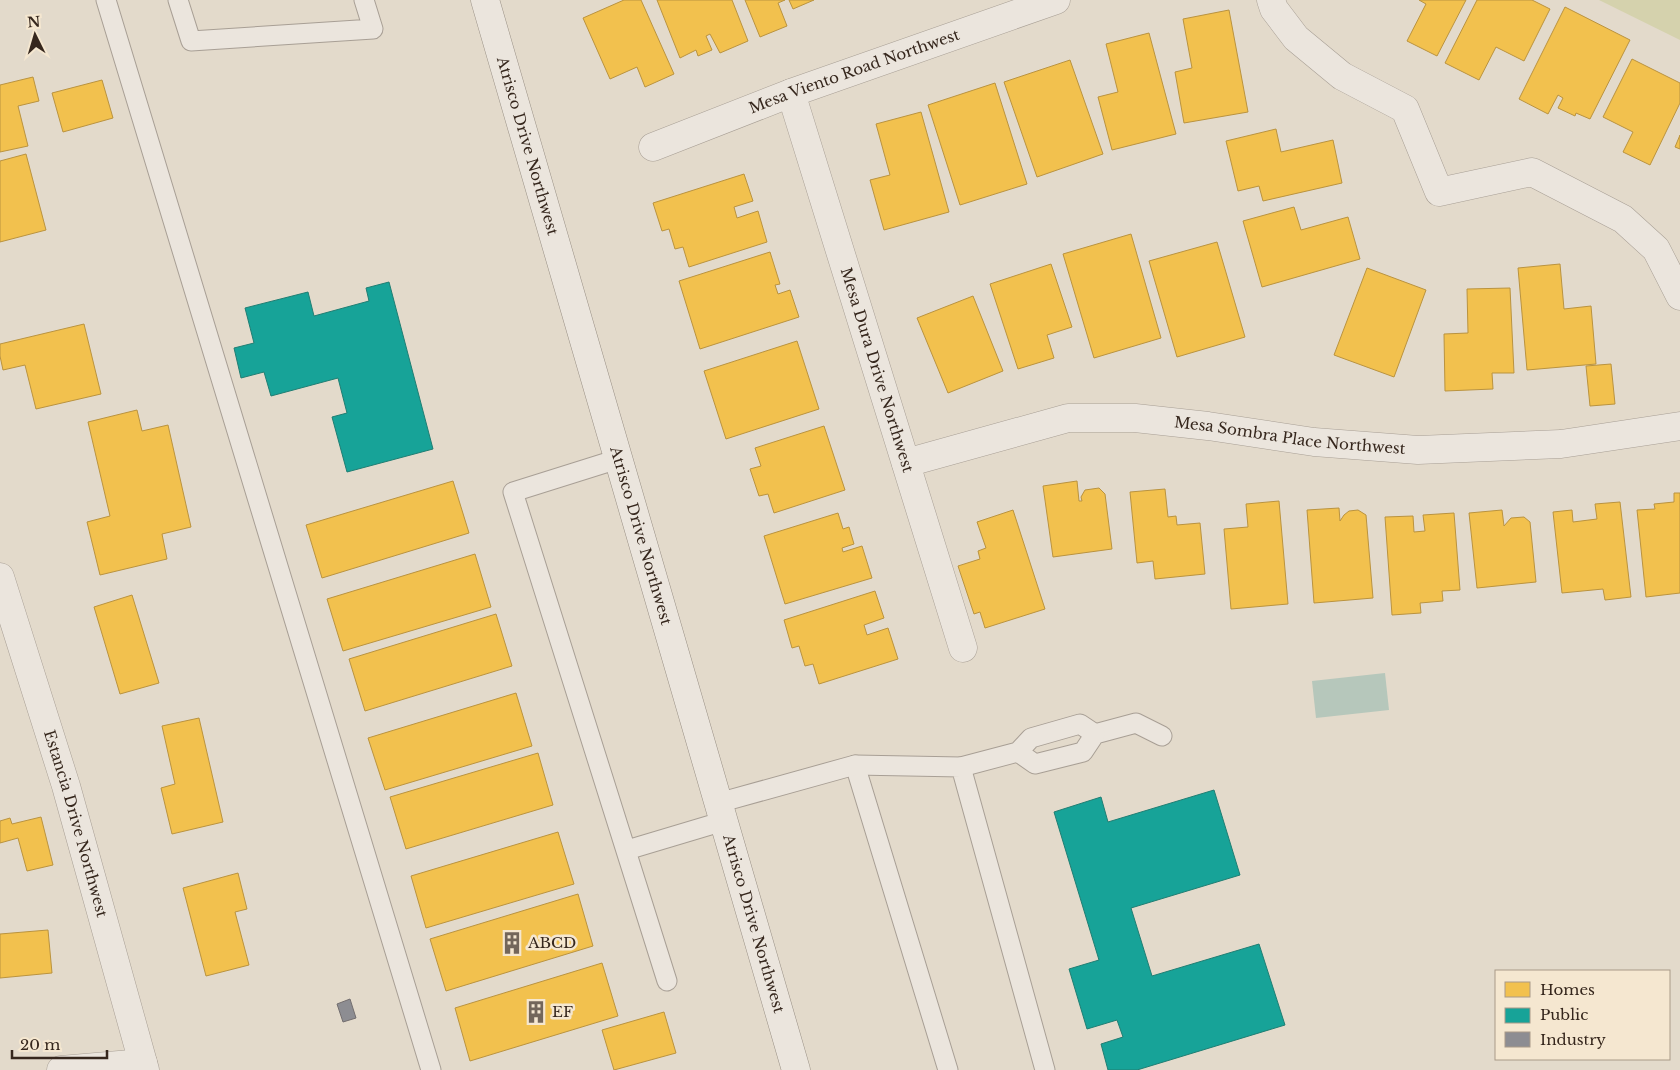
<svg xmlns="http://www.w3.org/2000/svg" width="1680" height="1070" font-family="'Libre Baskerville',serif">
<rect width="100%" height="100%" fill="#e3dacb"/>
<!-- green -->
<polygon fill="#d5d2ad" points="1599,0 1680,0 1680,40"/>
<!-- water -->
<polygon fill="#b6c7bb" points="1385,673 1389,710 1316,718 1312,681"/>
<!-- homes -->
<g fill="#f2c14e" stroke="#ba933f">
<polygon points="624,0 641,0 674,74 645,87 637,67 610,79 583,18"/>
<polygon points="657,0 732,0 748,41 720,53 710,34 706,36 712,50 698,56 696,50 680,58"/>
<polygon points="745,0 785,0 778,3 787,26 760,37"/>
<polygon points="789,0 814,0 793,9"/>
<polygon points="1419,0 1466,0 1437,56 1407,41 1426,4"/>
<polygon points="1477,0 1532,0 1550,9 1524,61 1496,47 1479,80 1445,63"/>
<polygon points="1565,7 1630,40 1590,119 1576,113 1575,116 1558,108 1563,98 1558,95 1548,114 1519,99"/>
<polygon points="1229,10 1248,112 1184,123 1175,72 1192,68 1183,19"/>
<polygon points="1149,33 1176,134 1112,150 1098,97 1118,92 1106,44"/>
<polygon points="1632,59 1680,83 1680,103 1650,165 1623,152 1633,132 1603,117"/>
<polygon points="1070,60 1103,154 1037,177 1004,82"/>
<polygon points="33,77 39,101 18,106 28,146 0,152 0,85"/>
<polygon points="102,80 113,118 63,132 52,93"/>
<polygon points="995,83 1027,184 960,205 928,105"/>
<polygon points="921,112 949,212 884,230 870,180 890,175 876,124"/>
<polygon points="1276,129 1281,152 1333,140 1342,183 1263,201 1259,186 1238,191 1226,141"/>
<polygon points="1680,135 1680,149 1675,147"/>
<polygon points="26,154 46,230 0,242 0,161"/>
<polygon points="744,174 753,201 734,207 737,218 758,211 767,242 689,267 683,247 675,249 669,229 662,231 653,203"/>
<polygon points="1294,207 1301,230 1348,217 1360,259 1262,287 1243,221"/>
<polygon points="1131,234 1161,338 1094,358 1063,254"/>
<polygon points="1217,242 1245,337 1177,357 1149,261"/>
<polygon points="770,252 780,284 775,285 778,294 790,290 799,317 700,349 679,281"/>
<polygon points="1051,264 1072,327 1047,335 1054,358 1018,369 990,284"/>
<polygon points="1560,264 1564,309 1591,306 1596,364 1527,370 1518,268"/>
<polygon points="1367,268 1426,290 1394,377 1334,355"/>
<polygon points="1510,288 1514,373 1492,373 1493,389 1445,391 1444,334 1468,333 1467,289"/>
<polygon points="973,296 1003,371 948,393 917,318"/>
<polygon points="84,324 101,394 36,409 25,365 3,370 0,356 0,344"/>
<polygon points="797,341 819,409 726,439 704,371"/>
<polygon points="1611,364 1615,404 1590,406 1586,366"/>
<polygon points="137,410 142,431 168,425 191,527 162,534 167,559 100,575 87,522 110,516 88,422"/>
<polygon points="824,426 845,490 774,513 768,494 759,496 750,469 761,466 755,448"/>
<polygon points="453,481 469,533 322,578 306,525"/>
<polygon points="1077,481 1079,501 1082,501 1081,497 1085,490 1099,488 1105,494 1112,549 1053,557 1043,486"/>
<polygon points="1165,489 1168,517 1176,516 1177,525 1200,523 1205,574 1155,579 1153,561 1137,563 1130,492"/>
<polygon points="1674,493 1680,493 1680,593 1646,597 1637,510 1655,509 1654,504 1674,502"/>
<polygon points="1279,501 1288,604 1231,609 1224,529 1248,527 1246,504"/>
<polygon points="1620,502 1631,597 1605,600 1603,589 1562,593 1553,512 1572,510 1573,522 1597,519 1595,504"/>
<polygon points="1339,508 1340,521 1344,515 1349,511 1358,510 1366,515 1373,598 1314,603 1307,510"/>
<polygon points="1013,510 1045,609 985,628 980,612 974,614 958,566 980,559 978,551 986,548 977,522"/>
<polygon points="1502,510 1504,526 1511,518 1524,517 1530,522 1536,582 1477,588 1469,513"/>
<polygon points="838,513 843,529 849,527 854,544 842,548 843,552 862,546 872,578 785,604 764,536"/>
<polygon points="1454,513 1460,590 1442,591 1443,601 1420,603 1421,613 1392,615 1385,517 1413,516 1414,532 1425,531 1423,515"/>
<polygon points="475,554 491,607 343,651 327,599"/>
<polygon points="875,591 884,618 864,625 867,635 888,628 898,659 819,684 813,664 805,666 799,646 792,648 784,620"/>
<polygon points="132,595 159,683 120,694 94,607"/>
<polygon points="496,614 512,666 365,711 349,659"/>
<polygon points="516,693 532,746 385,790 368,738"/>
<polygon points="199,718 223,822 172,834 161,788 175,784 162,726"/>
<polygon points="538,753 553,805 406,849 390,797"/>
<polygon points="41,817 53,865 27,871 18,838 0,843 0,821 10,818 12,824"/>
<polygon points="558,832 574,884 426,928 411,876"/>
<polygon points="238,873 247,909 235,912 249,965 206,976 183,888"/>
<polygon points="578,894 593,946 446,991 430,939"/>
<polygon points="48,930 52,973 0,978 0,934"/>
<polygon points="602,963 618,1016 470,1061 455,1008"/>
<polygon points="664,1012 676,1053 614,1070 602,1030"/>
</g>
<!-- public -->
<g fill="#17a398" stroke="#207e73">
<polygon points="389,282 433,449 347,472 332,417 347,413 338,378 271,396 264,372 241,378 234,348 254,343 245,308 308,292 314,316 369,301 366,288"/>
<polygon points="1214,790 1240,875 1131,908 1152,976 1259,944 1285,1025 1137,1070 1108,1070 1101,1044 1123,1037 1117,1020 1087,1029 1069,969 1099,960 1054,812 1101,797 1108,822"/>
</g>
<!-- industry -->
<polygon fill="#8d8d92" stroke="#736e6f" points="350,999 356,1018 343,1022 337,1004"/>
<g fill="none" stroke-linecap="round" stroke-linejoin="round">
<defs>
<g id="lane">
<polyline points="106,0 431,1070"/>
<polyline points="178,0 191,41 373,29 364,0"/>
<polyline points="618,459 513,492 667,981"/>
<polyline points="1018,752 1035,764 1083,752 1095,734 1136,723 1162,736"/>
<polyline points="855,765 948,1070"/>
<polyline points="961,767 1018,752 1031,738 1080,724 1095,734"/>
<polyline points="718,803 855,765 961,767 1045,1070"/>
<polyline points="627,850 724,821"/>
</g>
<g id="street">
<polyline points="1271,0 1274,9 1296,38 1342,76 1405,109 1439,192 1532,172 1623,219 1656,249 1680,296"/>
<path id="s1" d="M791 93 963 648"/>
<path id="s2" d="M653 147 791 93 1056 0"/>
<path id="s3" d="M906 463 1068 418H1135L1208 426 1314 442 1418 450 1561 444 1680 426"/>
<path id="s4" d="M0 577 66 786 145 1070"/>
<polyline points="61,1070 143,1063"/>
</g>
<g id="secondary">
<path id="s5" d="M485 0 796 1070"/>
</g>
</defs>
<!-- lane casing -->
<use href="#lane" stroke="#a89f95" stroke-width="21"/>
<!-- street casing -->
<use href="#street" stroke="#a89f95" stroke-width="29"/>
<!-- secondary casing -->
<use href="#secondary" stroke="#988f84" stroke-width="29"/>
<!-- lane -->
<use href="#lane" stroke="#ebe5dd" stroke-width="19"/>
<!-- street -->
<use href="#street" stroke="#ebe5dd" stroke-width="28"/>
<!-- secondary -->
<use href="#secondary" stroke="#ebe5dd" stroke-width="28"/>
</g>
<!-- icons -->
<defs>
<symbol id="building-bare" viewBox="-9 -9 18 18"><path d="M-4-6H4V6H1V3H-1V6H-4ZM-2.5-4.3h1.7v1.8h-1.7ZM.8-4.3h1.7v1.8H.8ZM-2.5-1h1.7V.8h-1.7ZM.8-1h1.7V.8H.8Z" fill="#73665a" stroke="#f5e7d0" stroke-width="2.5" paint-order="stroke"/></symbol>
</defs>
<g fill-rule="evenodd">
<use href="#building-bare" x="496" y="927" width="32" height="32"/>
<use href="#building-bare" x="520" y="996" width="32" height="32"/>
</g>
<g text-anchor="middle" stroke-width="5" stroke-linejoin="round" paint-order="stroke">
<!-- street labels -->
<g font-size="15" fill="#36271d" stroke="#f5e7d0">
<text dy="5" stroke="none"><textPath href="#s2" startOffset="215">Mesa Viento Road Northwest</textPath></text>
<text dy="5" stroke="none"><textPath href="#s5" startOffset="152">Atrisco Drive Northwest</textPath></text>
<text dy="5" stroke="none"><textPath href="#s1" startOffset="290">Mesa Dura Drive Northwest</textPath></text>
<text dy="5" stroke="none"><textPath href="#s3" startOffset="391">Mesa Sombra Place Northwest</textPath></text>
<text dy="5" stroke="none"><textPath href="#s5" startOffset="558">Atrisco Drive Northwest</textPath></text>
<text dy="5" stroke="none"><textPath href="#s4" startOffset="258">Estancia Drive Northwest</textPath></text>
<text dy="5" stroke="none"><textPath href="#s5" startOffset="962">Atrisco Drive Northwest</textPath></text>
</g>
<!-- poi labels -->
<g font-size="15" fill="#36271d" stroke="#f5e7d0" text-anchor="start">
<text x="528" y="948">ABCD</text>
<text x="552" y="1017">EF</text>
</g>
</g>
<!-- legend -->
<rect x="1495" y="970" width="175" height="90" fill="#f5e7d0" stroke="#a99a88"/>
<rect x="1505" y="982" width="25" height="15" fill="#f2c14e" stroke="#a99a88"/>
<text x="1540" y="995" font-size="15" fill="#36271d">Homes</text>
<rect x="1505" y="1008" width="25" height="15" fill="#17a398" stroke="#a99a88"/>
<text x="1540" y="1020" font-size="15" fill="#36271d">Public</text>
<rect x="1505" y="1032" width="25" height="15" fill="#8d8d92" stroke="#a99a88"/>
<text x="1540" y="1045" font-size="15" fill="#36271d">Industry</text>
<!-- north arrow -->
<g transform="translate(35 35) rotate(355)" stroke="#f5e7d0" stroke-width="4" paint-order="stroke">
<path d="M0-4L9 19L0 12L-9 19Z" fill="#36271d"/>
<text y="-8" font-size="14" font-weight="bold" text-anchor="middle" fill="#36271d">N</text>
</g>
<!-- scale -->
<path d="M12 1050v8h95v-8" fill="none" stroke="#36271d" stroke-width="2.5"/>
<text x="20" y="1050" font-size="15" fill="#36271d" stroke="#f5e7d0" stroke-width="4" paint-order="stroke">20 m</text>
</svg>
